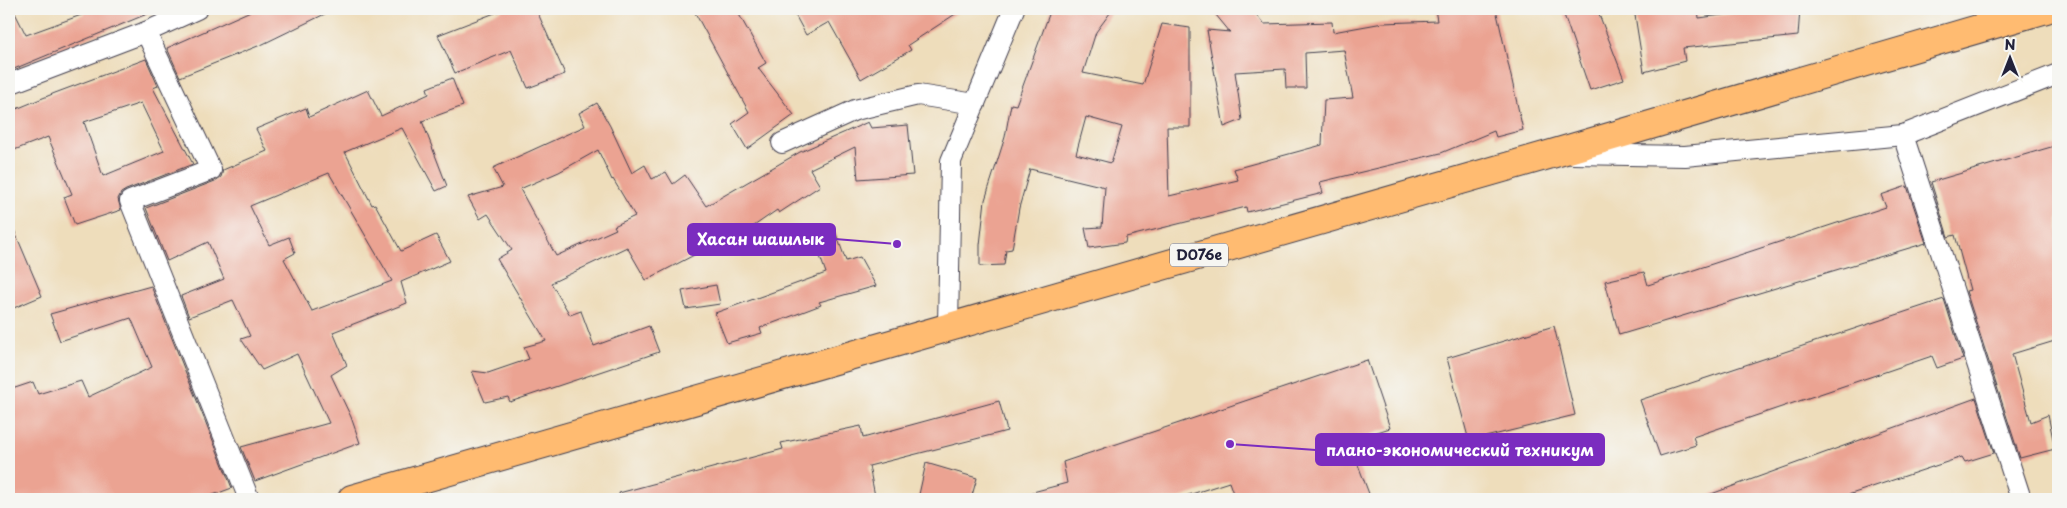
<svg xmlns="http://www.w3.org/2000/svg" width="2067" height="508" font-family="'Playpen Sans',sans-serif">
<rect width="100%" height="100%" fill="#f6f6f2"/>
<filter id="ink" filterUnits="userSpaceOnUse"><feTurbulence type="fractalNoise" baseFrequency=".02" numOctaves="2"/><feDisplacementMap in="SourceGraphic" scale="10" xChannelSelector="R" yChannelSelector="G"/><feConvolveMatrix kernelMatrix="1 2 1 2 8 2 1 2 1" color-interpolation-filters="sRGB"/></filter>
<filter id="wash" filterUnits="userSpaceOnUse"><feTurbulence type="fractalNoise" baseFrequency=".0096" numOctaves="4" result="noise"/><feDisplacementMap in="SourceGraphic" scale="20" xChannelSelector="R" yChannelSelector="G"/><feGaussianBlur stdDeviation="1.12" result="paint"/><feColorMatrix in="noise" values="0 0 0 0 0 0 0 0 0 0 0 0 0 0 0 0 0 1.4 0 .05"/><feComposite in="paint" operator="in"/></filter>
<g filter="url(#wash)">
<rect width="100%" height="100%" fill="#edb"/>
<g id="blocks">
<!-- building -->
<g fill="#eba392" fill-rule="evenodd">
<polygon points="9,9 13,9 26,35 84,14 82,9 159,9 9,71"/>
<polygon points="255,9 335,9 263,44 180,77 167,48"/>
<polygon points="505,9 536,9 565,74 528,88 511,50 455,73 438,35"/>
<polygon points="693,9 736,9 766,63 758,68 794,115 747,149 732,124 749,112"/>
<polygon points="792,9 963,9 908,45 911,50 861,79 829,22 806,35"/>
<path d="M1051 9H1113L1096 32 1083 73 1143 85 1162 24 1190 28V127H1167L1169 196 1238 180 1234 169 1322 145 1324 100 1353 98 1344 50 1305 53 1306 88H1286L1285 69 1235 72 1242 120 1224 127 1207 30 1230 32 1211 9H1252L1264 24 1332 22 1333 32 1383 23 1437 21 1435 9H1496L1523 130 1496 137 1494 131 1441 153 1320 182 1323 193 1247 212 1246 207 1126 237 1125 243 1089 248 1085 228 1102 227 1105 187 1030 169 1019 208 1012 249 1006 250 1004 265 980 266V245L985 200 1005 137 1011 104 1016 105ZM1086 117 1122 127 1111 163 1076 154Z"/>
<polygon points="1562,9 1597,9 1624,79 1590,90"/>
<polygon points="1634,9 1698,9 1699,18 1768,9 1800,9 1798,36 1683,48 1685,61 1644,72"/>
<path d="M146 59 158 86 153 88 193 164 126 190 121 193 118 199 121 210 75 225 64 197 72 194 48 137 9 152V112L55 93ZM141 103 164 151 103 176 84 122Z"/>
<path d="M452 78 463 106 422 121 447 186 436 191 402 128 345 152 372 205 375 204 401 251 436 235 450 261 401 282 407 303 333 332 347 365 331 375 351 417 360 443 255 481 241 447 329 423 297 354 262 370 241 339 250 336 233 300 189 317 181 296 224 279 208 242 167 261 146 208 215 181 221 177 223 170 267 151 256 129 306 108 309 117 368 90 381 116 429 94 427 88ZM329 173 392 281 312 311 284 259 295 253 289 237 269 245 250 206Z"/>
<path d="M597 103 610 126 632 173 645 165 652 179 666 172 673 184 685 175 706 206 800 152 868 122 871 128 908 125 913 175 858 179 855 147 810 169 820 186 779 213 777 210 728 244 725 239 646 280 627 247 551 283 570 315 581 311 594 346 649 326 659 352 510 402 508 397 485 402 472 371 488 373 529 359 524 347 546 341 497 259 512 250 488 214 480 219 468 197 503 187 493 168 585 126 579 113ZM598 150 612 180 613 179 635 216 614 226 616 229 556 256 520 189 559 172Z"/>
<polygon points="2058,145 2058,340 2012,354 2031,422 2048,415 2055,449 2020,458 1966,291 1970,290 1955,235 1948,237 1931,182"/>
<polygon points="1907,186 1926,243 1619,335 1605,281 1644,272 1648,285 1886,207 1881,195"/>
<polygon points="9,218 42,296 9,310"/>
<polygon points="834,228 846,261 860,257 876,286 819,302 821,305 760,328 762,333 727,343 715,313 826,273 812,234"/>
<polygon points="716,285 720,304 686,309 682,291"/>
<polygon points="151,286 232,488 202,499 9,499 9,390 33,382 38,394 81,381 88,397 152,367 131,318 60,341 50,314"/>
<polygon points="1944,299 1963,359 1937,368 1932,356 1693,437 1696,445 1660,456 1640,400"/>
<polygon points="1554,326 1575,415 1469,441 1447,358"/>
<polygon points="1367,360 1390,428 1349,441 1371,499 1235,499 1229,482 1176,499 1030,499 1029,493 1067,483 1063,462"/>
<polygon points="1976,398 1994,453 1965,462 1962,457 1836,499 1704,499 1703,497"/>
<polygon points="999,401 1007,431 869,466 875,496 860,499 620,499 619,493 783,449 781,443 861,426 863,438"/>
<polygon points="926,463 977,478 971,499 918,499"/>
</g>
</g>
</g>
<g filter="url(#ink)">
<use href="#blocks" fill-opacity="0" stroke="#413e4e" stroke-width="1"/>
<g fill="none" stroke-linecap="round" stroke-linejoin="round">
<defs>
<g id="street">
<polyline points="146,32 211,170 130,201 249,499"/>
<polyline points="9,84 146,32 197,9"/>
<polyline points="1903,135 2021,499"/>
<polyline points="782,143 855,110 918,95 975,104"/>
<polyline points="1573,154 1685,156 1903,135 2058,74"/>
<polyline points="948,327 951,161 1014,9"/>
</g>
<polyline id="primary" points="352,499 1555,153 2046,9"/>
</defs>
<!-- street casing -->
<use href="#street" stroke="#413e4e" stroke-width="22"/>
<!-- primary casing -->
<use href="#primary" stroke="#413e4e" stroke-width="30"/>
<!-- street -->
<use href="#street" stroke="#fff" stroke-width="20"/>
<!-- primary -->
<use href="#primary" stroke="#ffbb71" stroke-width="28"/>
</g>
</g>
<g text-anchor="middle" stroke-width="5" stroke-linejoin="round" paint-order="stroke">
<!-- shield labels -->
<rect fill="#f6f6f2" stroke="#626272" stroke-width="1" x="1170" y="243.5" width="58" height="23" rx="4"/>
<g font-size="14" font-weight="bold" fill="#22223b">
<text x="1199" y="260">D076e</text>
</g>
</g>
<!-- callouts -->
<path fill="none" stroke="#7b2cbf" stroke-width="2" d="M897 244L835 239M1230 444L1316 450"/>
<g fill="#7b2cbf" stroke="#f6f6f2" stroke-width="2">
<circle cx="897" cy="244" r="5"/>
<circle cx="1230" cy="444" r="5"/>
</g>
<g fill="#7b2cbf" stroke="#7b2cbf" stroke-width="2">
<rect x="688" y="224" width="147" height="31" rx="5"/>
<rect x="1316" y="434" width="288" height="31" rx="5"/>
</g>
<g font-size="16" text-anchor="middle" font-weight="bold" fill="#fff">
<text x="761" y="245">Хасан шашлык</text>
<text x="1460" y="456">плано-экономический техникум</text>
</g>
<!-- margin -->
<rect width="2067" height="508" fill="none" stroke="#f6f6f2" stroke-width="30"/>
<!-- north arrow -->
<g transform="translate(2010 58)" stroke="#f6f6f2" stroke-width="4" paint-order="stroke">
<path d="M0-4L9 19L0 12L-9 19Z" fill="#22223b"/>
<text y="-8" font-size="14" font-weight="bold" text-anchor="middle" fill="#22223b">N</text>
</g>
</svg>
